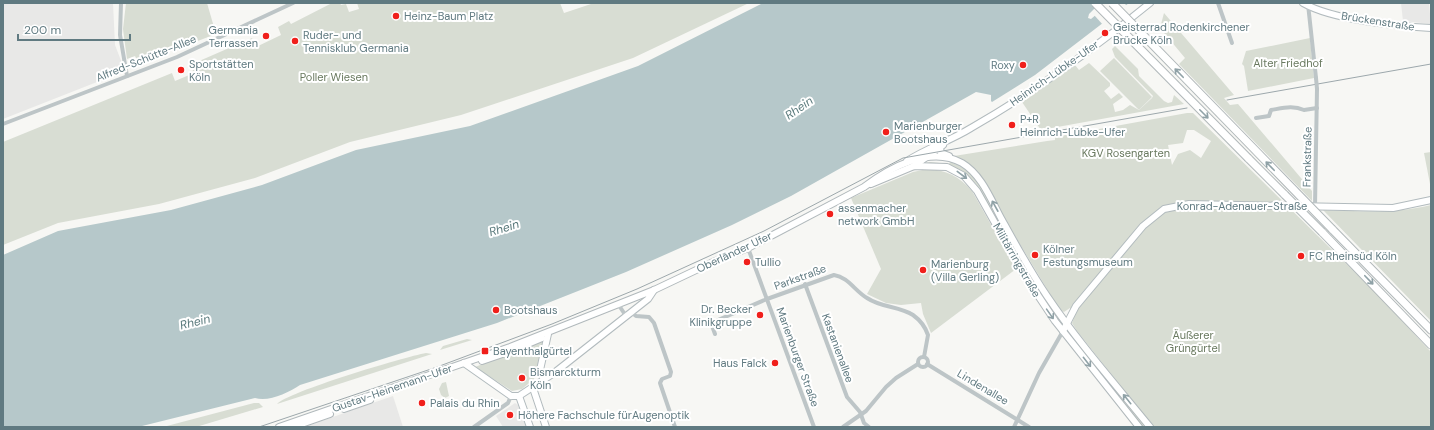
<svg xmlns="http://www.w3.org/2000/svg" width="1434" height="430" font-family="'DM Sans',sans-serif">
<rect width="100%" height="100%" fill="#f7f7f4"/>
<!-- built -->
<g fill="#e8e8e7">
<polygon points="3,3 113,3 115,45 125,71 3,119"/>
<polygon points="1401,3 1429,3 1431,24 1403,21"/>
<polygon points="393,396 403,427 305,427 361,407"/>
<polygon points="515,403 518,405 526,427 503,427 496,416"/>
</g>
<!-- green -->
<g fill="#d8ddd3" fill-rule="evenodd">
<polygon points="126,3 207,3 216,34 148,60 137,60 135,56 127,59 123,29"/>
<polygon points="332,3 340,3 341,5 346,4 349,12 359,9 357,3 560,3 564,13 594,3 749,3 633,58 461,115 350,142 255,178 159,204 58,223 3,245 3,142 172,73 175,81 194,73 190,65 252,38 256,47 281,35 278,27 289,21 291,24"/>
<polygon points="1164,13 1234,95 1224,98 1230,105 1238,104 1312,191 1312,201 1179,64 1185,58 1160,28"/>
<polygon points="1310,38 1314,78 1248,91 1244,66 1242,64 1246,51"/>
<polygon points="1115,46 1138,69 1139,76 1164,101 1168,103 1172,102 1174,95 1184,104 1041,130 1022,102 1075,65 1079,70 1089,63 1110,83 1110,86 1104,91 1111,99 1119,93 1123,97 1113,104 1115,112 1123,110 1130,105 1139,110 1152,98 1153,96 1115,57 1112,49"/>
<polygon points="1114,58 1152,97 1139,110 1100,71"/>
<path d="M1187 113H1193L1380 297 1431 352V427H1153L1077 331 1072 323 1075 315 1070 308 1064 312 1059 309 997 206 960 159 954 156 1047 141 1055 140V137ZM1187 130H1194L1211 141 1201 158 1190 150 1178 154 1172 165 1168 145 1183 143Z"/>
<polygon points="1431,152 1431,189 1424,153"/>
<path d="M930 162 949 164 950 162C961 166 968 171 976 179L1019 255 1060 318 1058 322 1034 286 976 184C963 169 947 162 927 163Z"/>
<path d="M927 169C946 170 959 176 972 191L1016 269 931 333 923 314 921 303 901 305 886 303 867 294 881 269 851 198 913 172Z"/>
<path d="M1431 205V321L1323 210C1359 211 1395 214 1431 205Z"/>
<polygon points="1073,334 1147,427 1142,427 1070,337"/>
<polygon points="467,339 472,340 440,350 443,346"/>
<polygon points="545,340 534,379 522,389 512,391 475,367"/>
<path d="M426 353 432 354 277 404C287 392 404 357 426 353Z"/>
<polygon points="446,382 449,396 445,398 441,395 439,389 442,383"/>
<polygon points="254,403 259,403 263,407 196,427 163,427"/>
</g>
<!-- water -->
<path fill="#b6c8ca" d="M763 3H1100L1089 14 1088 18 1091 19 1110 3H1129L1035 75 992 102 991 101V95L976 92 791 196 732 225 626 272 497 323 300 385C288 393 269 402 255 398L138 427H3V255L58 231 171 210 262 185 356 150 470 126 638 66Z"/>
<!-- pier -->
<polygon fill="#f7f7f4" points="1107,3 1124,3 1128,7 1104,26 1094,15"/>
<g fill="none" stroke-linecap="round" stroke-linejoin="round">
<defs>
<g id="secondary">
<path d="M1303 3C1333 20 1396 26 1431 28"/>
<path d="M907 161C927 148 950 141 971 128 1034 92 1094 49 1150 3"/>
<polyline points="914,166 943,145"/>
<polyline points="1063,331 1076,306 1143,226 1164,209 1189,204 1393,208 1431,200"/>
<polyline points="464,363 511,396 519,396 554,373 648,299 654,290"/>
<polyline points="544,380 540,370 548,334"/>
<polyline points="533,388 546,427"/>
<polyline points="519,396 530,427"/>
</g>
<g id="primary">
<polyline points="940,148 941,153 949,156"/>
<polyline points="871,184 914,166 947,167 964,176 977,191 1023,273 1055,321 1139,427"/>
<polyline points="482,361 511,351 542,338"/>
<polyline points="344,409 370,400"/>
<path d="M279 427 510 347 654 290 713 262 748 248 864 187C889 168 930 145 962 163 982 175 991 200 1002 220 1016 245 1030 271 1047 296 1078 342 1115 384 1150 427"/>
<polyline points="293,427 330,414"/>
</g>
<g id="highway">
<polyline points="1248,158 1285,195"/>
<polyline points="1332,229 1431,330"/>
<polyline points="1322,232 1431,345"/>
</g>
</defs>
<!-- secondary casing -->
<use href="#secondary" stroke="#b2bbbe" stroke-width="8"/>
<!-- primary casing -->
<use href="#primary" stroke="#b1b9bc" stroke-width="8"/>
<!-- highway casing -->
<use href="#highway" stroke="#b1b8ba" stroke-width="9"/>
<!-- street -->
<g stroke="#bdc5c7" stroke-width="4">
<polyline points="121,3 120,35 127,76"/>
<polyline points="1218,3 1232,43"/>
<polyline points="1308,4 1316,78"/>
<path d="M1256 118 1269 116 1271 110C1283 108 1293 105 1304 110L1317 108"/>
<polyline points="3,124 177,57 293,3"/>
<polyline points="1315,206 1317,89"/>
<polyline points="748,248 814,427"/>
<polyline points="805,284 847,397 860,412 864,423 869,427"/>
<polyline points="618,304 626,316"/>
<polyline points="631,312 636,316 649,317 654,323 671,372 670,376 662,379 660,383 675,427"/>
<path d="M715 334 711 323 767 299 834 275C848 277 855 291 867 298 882 308 899 306 913 315 920 320 925 326 928 335L924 357"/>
<circle cx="923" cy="362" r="5"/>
<polyline points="927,364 1029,427"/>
<polyline points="474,427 508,403 511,396"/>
<polyline points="843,427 866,411 886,387 896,378 918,364"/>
<polyline points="1014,427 1039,373 1063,331"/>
</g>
<!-- secondary -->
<use href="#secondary" stroke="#fff" stroke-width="6"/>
<!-- primary -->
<use href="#primary" stroke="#fff" stroke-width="6"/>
<!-- highway -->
<use href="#highway" stroke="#fff" stroke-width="7"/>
<!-- tram -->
<g stroke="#9da8ac" stroke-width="1">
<polyline points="1227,100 1431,64"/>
<polyline points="259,427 437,367 552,324 637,289 764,231 903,158 1187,108"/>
</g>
<defs>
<g id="highway-bridge">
<polyline points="1095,3 1248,158"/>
<polyline points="1112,3 1332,229"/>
<polyline points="1285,195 1322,232"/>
</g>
</defs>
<!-- highway-bridge casing -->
<use href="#highway-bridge" stroke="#b1b8ba" stroke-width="9" stroke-linecap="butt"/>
<!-- street-bridge -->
<polyline stroke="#bdc5c7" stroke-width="4" points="1316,78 1317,89"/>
<!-- highway-bridge -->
<use href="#highway-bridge" stroke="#fff" stroke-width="7"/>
</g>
<!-- one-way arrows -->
<defs><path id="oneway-shaft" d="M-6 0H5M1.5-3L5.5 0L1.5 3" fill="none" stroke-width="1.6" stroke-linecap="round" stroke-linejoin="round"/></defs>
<g stroke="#90a2a7">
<use href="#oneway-shaft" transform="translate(1179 73) rotate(-134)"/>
<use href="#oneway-shaft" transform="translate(1204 114) rotate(45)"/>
<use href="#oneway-shaft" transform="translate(1270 166) rotate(-134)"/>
<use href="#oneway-shaft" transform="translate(962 175) rotate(37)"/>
<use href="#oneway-shaft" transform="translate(995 206) rotate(-119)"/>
<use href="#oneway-shaft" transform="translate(1369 280) rotate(46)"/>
<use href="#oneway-shaft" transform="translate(1050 314) rotate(55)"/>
<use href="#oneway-shaft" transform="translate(1087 362) rotate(52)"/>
<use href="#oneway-shaft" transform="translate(1127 399) rotate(-129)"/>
</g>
<!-- markers -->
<g fill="#f01f1b" stroke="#fff" stroke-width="1.5">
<circle cx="396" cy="16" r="4"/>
<circle cx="1105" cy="33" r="4"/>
<circle cx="266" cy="36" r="4"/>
<circle cx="295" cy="41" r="4"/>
<circle cx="1023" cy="65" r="4"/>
<circle cx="181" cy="70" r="4"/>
<circle cx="1012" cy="125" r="4"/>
<circle cx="886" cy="132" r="4"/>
<circle cx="830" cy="214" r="4"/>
<circle cx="1035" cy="255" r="4"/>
<circle cx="1301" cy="256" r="4"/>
<circle cx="747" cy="262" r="4"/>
<circle cx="923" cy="270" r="4"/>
<circle cx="496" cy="310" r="4"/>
<circle cx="760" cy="315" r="4"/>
<rect x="481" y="347" width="8" height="8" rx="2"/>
<circle cx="775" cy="363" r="4"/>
<circle cx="522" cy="378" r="4"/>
<circle cx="422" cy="403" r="4"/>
<circle cx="510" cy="415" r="4"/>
</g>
<g text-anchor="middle" stroke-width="4" stroke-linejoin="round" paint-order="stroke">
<!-- poi labels -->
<g font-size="11" fill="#607a81" stroke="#fff" text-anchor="start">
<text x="404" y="20">Heinz-Baum Platz</text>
<text x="1113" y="31">Geisterrad Rodenkirchener<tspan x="1113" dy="13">Brücke Köln</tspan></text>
<text x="258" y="34" text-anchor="end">Germania<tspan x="258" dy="13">Terrassen</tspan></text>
<text x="303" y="39">Ruder- und<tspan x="303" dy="13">Tennisklub Germania</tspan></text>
<text x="189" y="68">Sportstätten<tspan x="189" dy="13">Köln</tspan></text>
<text x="1015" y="69" text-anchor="end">Roxy</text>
<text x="1020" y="123">P+R<tspan x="1020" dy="13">Heinrich-Lübke-Ufer</tspan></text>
<text x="894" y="130">Marienburger<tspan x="894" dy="13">Bootshaus</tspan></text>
<text x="838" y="212">assenmacher<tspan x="838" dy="13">network GmbH</tspan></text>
<text x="1043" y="253">Kölner<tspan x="1043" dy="13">Festungsmuseum</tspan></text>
<text x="1309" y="260">FC Rheinsüd Köln</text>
<text x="755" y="266">Tullio</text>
<text x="931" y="268">Marienburg<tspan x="931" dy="13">(Villa Gerling)</tspan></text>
<text x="752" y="313" text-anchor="end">Dr. Becker<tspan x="752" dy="13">Klinikgruppe</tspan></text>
<text x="504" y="314">Bootshaus</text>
<text x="493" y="355">Bayenthalgürtel</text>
<text x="767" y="367" text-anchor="end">Haus Falck</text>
<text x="530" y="376">Bismarckturm<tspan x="530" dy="13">Köln</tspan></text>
<text x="430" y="407">Palais du Rhin</text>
<text x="518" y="419">Höhere Fachschule fürAugenoptik</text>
</g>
<!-- street labels -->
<g font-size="11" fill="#607a81" stroke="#fff">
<text transform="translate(1378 21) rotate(9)" y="4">Brückenstraße</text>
<text transform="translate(146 58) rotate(-22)" y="4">Alfred-Schütte-Allee</text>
<text transform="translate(1054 73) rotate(-35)" y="4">Heinrich-Lübke-Ufer</text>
<text transform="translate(1307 157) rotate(-89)" y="4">Frankstraße</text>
<text x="1242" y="210">Konrad-Adenauer-Straße</text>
<text transform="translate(734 252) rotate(-25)" y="4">Oberländer Ufer</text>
<text transform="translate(1017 260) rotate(60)" y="4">Militärringstraße</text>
<text transform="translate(800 277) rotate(-20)" y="4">Parkstraße</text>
<text transform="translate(838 348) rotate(70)" y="4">Kastanienallee</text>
<text transform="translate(798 357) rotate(70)" y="4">Marienburger Straße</text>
<text transform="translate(983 387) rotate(31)" y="4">Lindenallee</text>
<text transform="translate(392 388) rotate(-19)" y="4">Gustav-Heinemann-Ufer</text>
</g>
<!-- park labels -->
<g font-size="11" fill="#69795f" stroke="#fff">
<text x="1288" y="67">Alter Friedhof</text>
<text x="334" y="81">Poller Wiesen</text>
<text x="1126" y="157">KGV Rosengarten</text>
<text x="1193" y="339">Äußerer<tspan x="1193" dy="13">Grüngürtel</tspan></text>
</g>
<!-- water labels -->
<g font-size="12" font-style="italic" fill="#5a7a7c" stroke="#fff">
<text transform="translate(799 108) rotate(-35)" y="4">Rhein</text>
<text transform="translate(504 228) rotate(-17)" y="4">Rhein</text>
<text transform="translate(195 322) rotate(-14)" y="4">Rhein</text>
</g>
</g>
<!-- border -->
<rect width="1434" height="430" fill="none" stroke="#607a81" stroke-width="8"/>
<!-- scale -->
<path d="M18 34v6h112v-6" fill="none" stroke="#607a81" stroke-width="2"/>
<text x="24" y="34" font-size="12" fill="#607a81" stroke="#ffffff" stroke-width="3" paint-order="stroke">200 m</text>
</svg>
